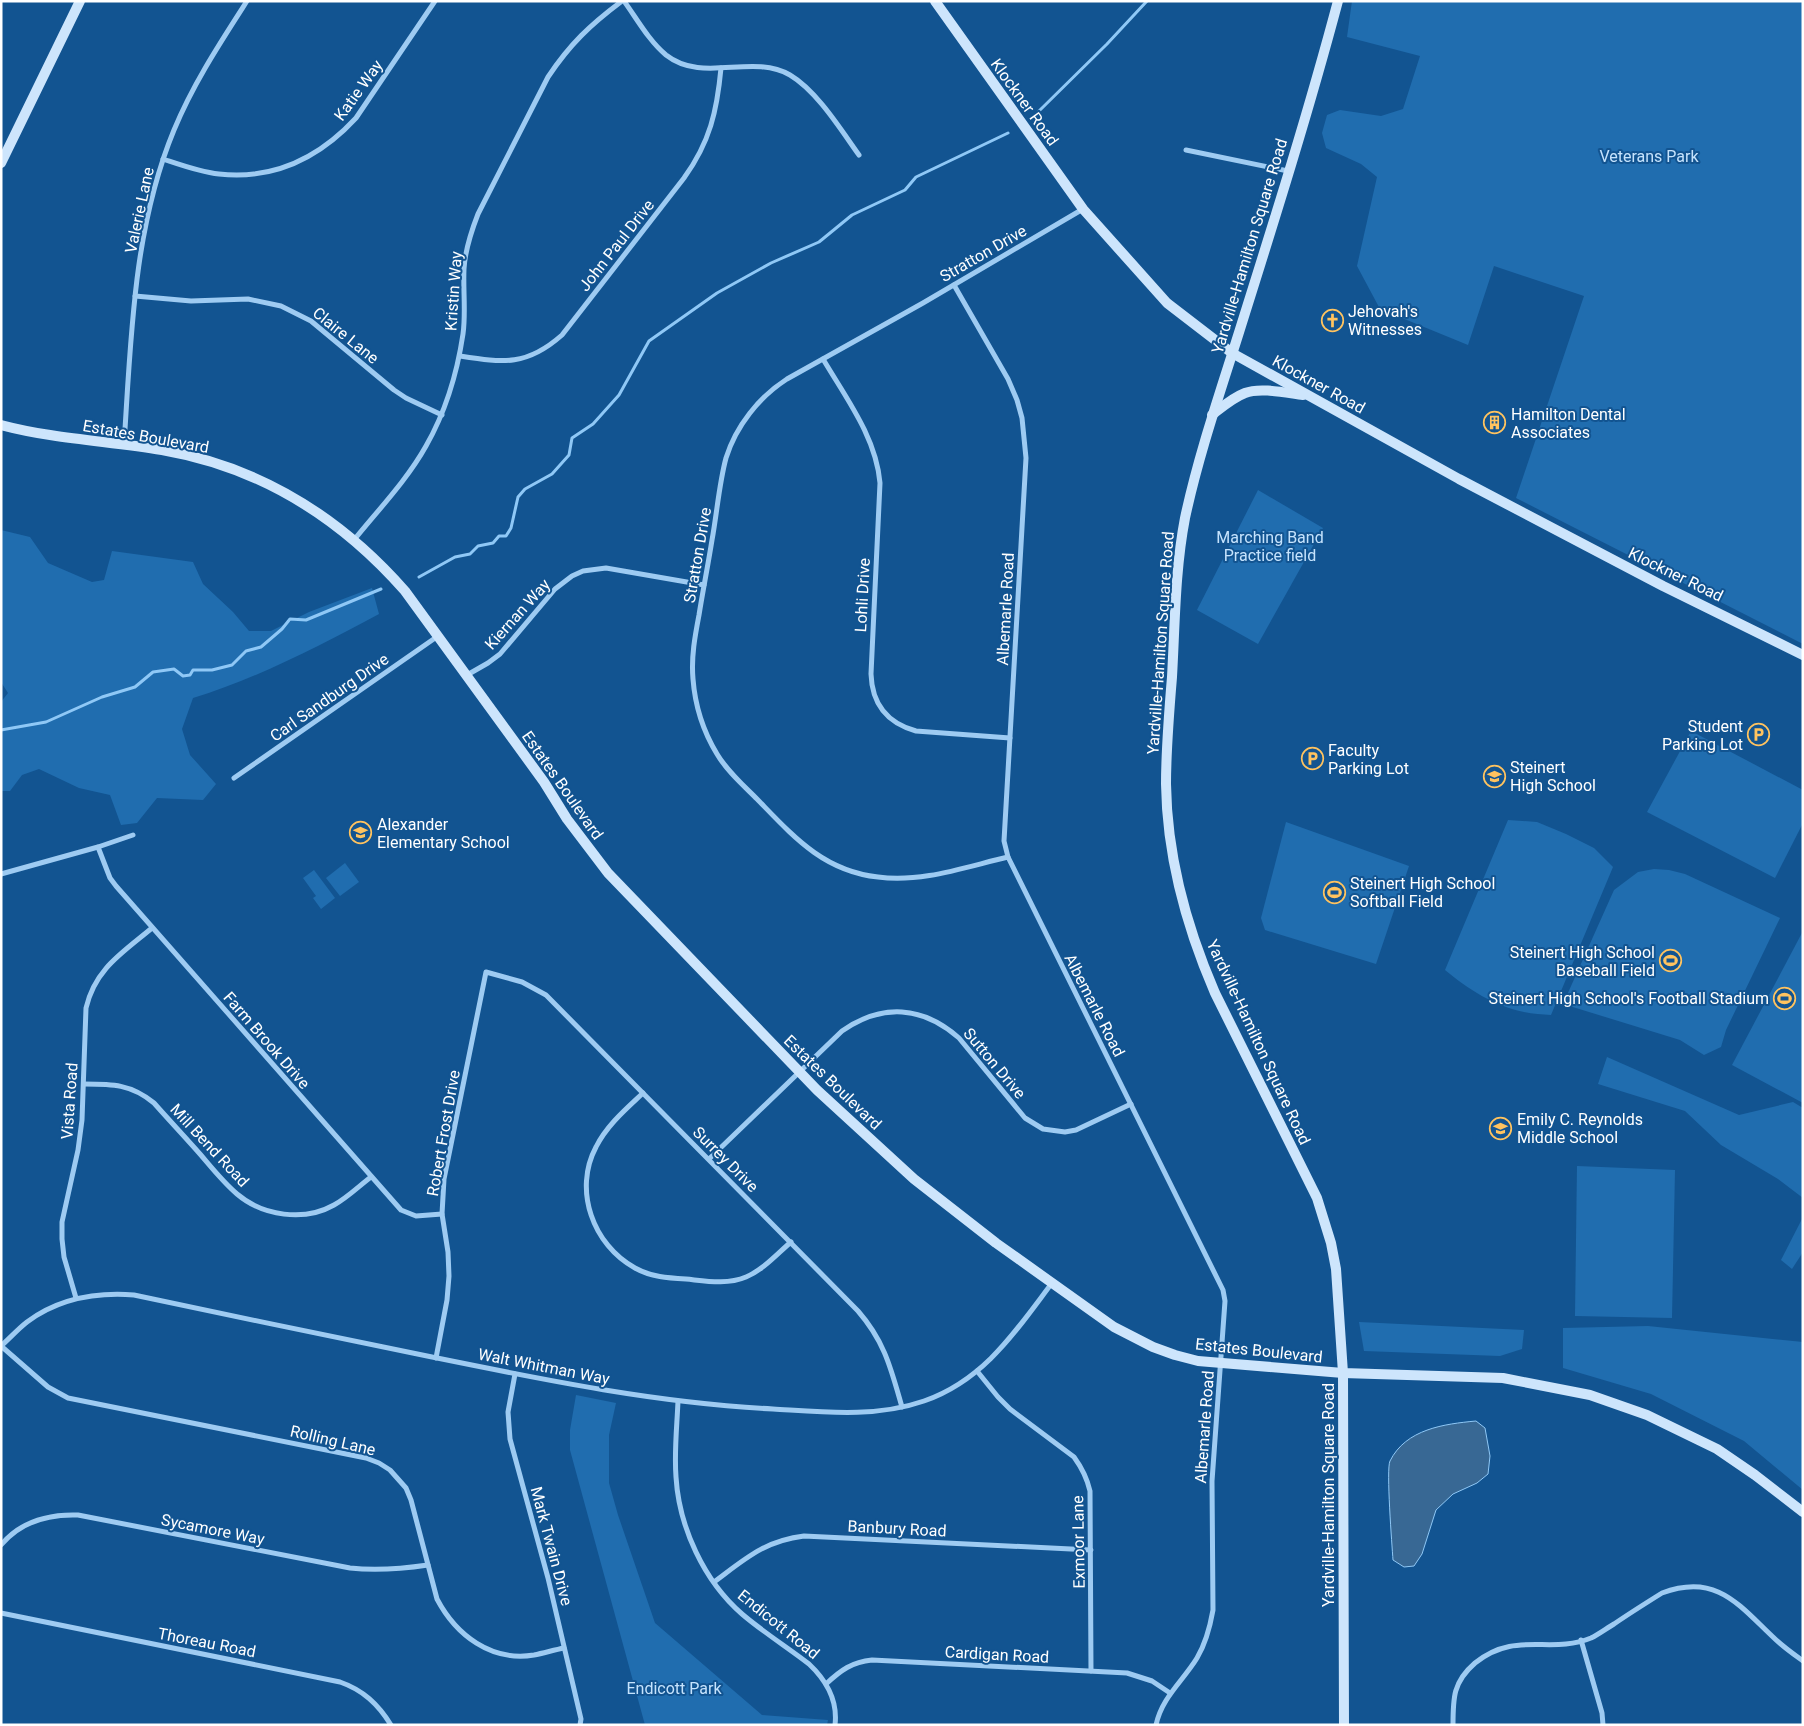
<svg xmlns="http://www.w3.org/2000/svg" width="1804" height="1726" font-family="Roboto,sans-serif">
<rect width="100%" height="100%" fill="#125491"/>
<!-- green -->
<g fill="#206daf">
<polygon points="1352,1 1803,1 1803,644 1516,498 1584,296 1494,266 1468,345 1380,309 1357,266 1377,177 1361,164 1326,148 1322,133 1327,115 1340,110 1381,116 1403,109 1420,56 1347,37"/>
<polygon points="1258,490 1323,528 1258,644 1197,610"/>
<path d="M1 530 30 537 48 563 92 582 104 580 112 551 193 562 203 584 233 612 249 631H271L309 612 372 588 379 614C321 645 256 679 193 698L182 729 190 755 216 784 203 800 157 798 137 823 121 825 110 795 79 788 39 769 22 775 10 791H1V702L8 693 1 682Z"/>
<polygon points="1691,731 1803,790 1803,823 1775,878 1647,812"/>
<path d="M1508 820 1537 822 1566 834 1594 848 1613 867 1551 1015C1542 1014 1533 1014 1524 1012 1494 1006 1468 989 1445 970Z"/>
<polygon points="1286,822 1409,866 1376,964 1265,930 1261,918"/>
<polygon points="345,863 359,882 340,896 326,878"/>
<polygon points="1654,869 1669,870 1685,874 1780,918 1726,1030 1721,1047 1704,1055 1680,1040 1563,1004 1614,890 1638,872"/>
<polygon points="314,870 335,898 321,909 313,898 316,896 303,878"/>
<polygon points="1803,931 1803,1103 1732,1065"/>
<polygon points="1607,1057 1739,1115 1793,1102 1803,1108 1803,1198 1778,1179 1721,1145 1685,1111 1598,1084"/>
<polygon points="1577,1166 1675,1170 1672,1318 1575,1316"/>
<polygon points="1803,1217 1803,1252 1792,1269 1781,1260"/>
<polygon points="1359,1322 1524,1330 1522,1349 1500,1356 1364,1351"/>
<polygon points="1648,1326 1803,1342 1803,1490 1744,1441 1651,1394 1563,1368 1563,1328"/>
<polygon points="576,1395 616,1403 609,1435 609,1483 618,1515 655,1623 762,1715 828,1720 827,1725 645,1725 570,1450 570,1430"/>
</g>
<!-- water -->
<path fill="#386894" stroke="#8fc8f6" d="M1476 1421 1485 1428 1490 1456 1488 1474 1477 1483 1453 1494 1436 1510 1422 1554 1414 1566 1404 1567 1393 1560C1392 1545 1386 1469 1390 1461 1406 1429 1444 1424 1476 1421Z"/>
<g fill="none" stroke-linecap="round" stroke-linejoin="round">
<!-- stream -->
<g stroke="#8fc8f6" stroke-width="3">
<polyline points="1039,111 1107,44 1147,1"/>
<polyline points="419,577 455,557 470,554 478,546 493,543 499,536 506,536 511,528 518,497 525,489 552,474 569,455 572,438 593,424 619,395 649,341 717,293 771,263 819,242 852,215 905,190 916,177 1008,133"/>
<polyline points="1,730 46,722 102,697 135,687 153,672 174,669 183,676 190,675 193,670 212,670 232,665 246,651 261,647 282,629 290,619 306,620 381,589"/>
</g>
<!-- street -->
<g stroke="#9ecbf2" stroke-width="5">
<path d="M624 1C637 19 649 41 666 55 703 84 751 53 790 75 817 91 841 130 859 155"/>
<polyline points="1186,150 1288,171"/>
<path d="M163 159C181 165 200 172 219 174 274 180 319 158 356 118L435 1"/>
<path d="M954 285 1008 379 1017 400 1022 418 1026 458 1004 841 1008 857 1223 1290 1225 1301 1212 1481 1213 1610C1210 1627 1206 1643 1197 1658 1183 1681 1162 1697 1156 1725"/>
<polyline points="135,296 191,301 248,299 281,306 311,321 394,390 406,398 442,415"/>
<path d="M460 356C504 363 527 366 562 335L684 178C710 142 717 111 721 68"/>
<path d="M823 359C846 398 876 437 880 483L871 674C872 704 887 723 916 731L1010 738"/>
<path d="M124 445C131 339 133 229 174 130 193 84 220 43 247 1"/>
<path d="M354 540C379 509 407 480 426 446 446 411 457 374 463 334 466 313 463 291 464 269 465 250 471 232 478 214L548 77C570 44 590 25 622 1"/>
<polyline points="467,675 488,663 500,654 555,589 572,576 583,571 606,568 704,585"/>
<polyline points="234,778 438,636"/>
<polyline points="98,847 110,878 116,886 401,1210 416,1216 442,1214"/>
<path d="M1008 857C965 867 921 883 878 877 823 871 793 836 757 799 743 785 727 771 717 754 703 731 695 705 693 679 691 657 695 636 699 615 703 590 708 565 712 540 717 513 719 484 726 458 736 426 759 397 787 379L923 303 1083 209"/>
<polyline points="1,874 98,847 133,835"/>
<path d="M84 1084C112 1084 131 1084 154 1103 169 1120 185 1137 200 1154 212 1168 223 1182 237 1194 263 1216 304 1222 334 1205 347 1198 359 1186 371 1177"/>
<path d="M643 1093C626 1109 607 1125 596 1147 573 1190 593 1245 635 1268 651 1277 668 1278 686 1279 706 1281 727 1285 746 1277 763 1270 777 1254 791 1242"/>
<path d="M709 1159 842 1031C882 1003 923 1006 959 1038L1025 1118 1043 1129 1065 1132 1076 1130 1131 1104"/>
<path d="M76 1298 64 1257 62 1239V1222L78 1150 82 1120 86 1008C95 969 122 953 152 928"/>
<path d="M1 1346C10 1338 18 1329 27 1322 58 1299 95 1292 134 1295 233 1316 333 1337 432 1357 545 1380 657 1403 773 1409 823 1412 875 1418 924 1401 984 1380 1015 1332 1052 1283"/>
<path d="M1 1346 48 1387 68 1398 366 1458 379 1463 390 1470 406 1488 411 1500 437 1599C456 1635 491 1662 534 1655 544 1653 554 1650 564 1648"/>
<path d="M436 1358 447 1300 449 1276 448 1252 442 1214 444 1179 486 972 522 982 546 995 858 1311C885 1342 891 1369 902 1407"/>
<path d="M977 1371 998 1397 1010 1409 1074 1457C1082 1468 1087 1478 1090 1491L1091 1671"/>
<polyline points="515,1374 508,1412 510,1439 548,1578 581,1719 580,1725"/>
<path d="M678 1401C677 1426 674 1452 676 1477 679 1527 704 1581 742 1614 763 1632 787 1647 809 1664 826 1680 838 1700 835 1725"/>
<path d="M1 1545C21 1521 49 1514 78 1515L350 1568C377 1571 401 1569 428 1565"/>
<path d="M714 1582C745 1559 764 1541 804 1536L1091 1550"/>
<path d="M1 1613 340 1682C363 1690 378 1704 391 1725"/>
<polyline points="1581,1640 1602,1713 1603,1725"/>
<path d="M826 1684C841 1670 852 1662 872 1660L1127 1673 1152 1681 1170 1693"/>
<path d="M1453 1725C1453 1698 1453 1682 1475 1663 1516 1630 1550 1655 1591 1638 1599 1634 1607 1628 1614 1624 1630 1613 1646 1603 1662 1593 1716 1573 1738 1604 1773 1637 1782 1646 1792 1653 1803 1661"/>
</g>
<!-- secondary -->
<g stroke="#cde5fc" stroke-width="10">
<polyline points="935,1 1083,209 1167,303 1232,353 1459,479 1663,586 1803,655"/>
<path d="M1338 1C1309 110 1275 218 1241 326 1221 390 1199 453 1185 518 1175 570 1175 624 1172 677 1169 713 1166 749 1166 784 1167 857 1186 926 1215 993L1317 1198 1331 1243 1336 1269 1343 1373 1344 1725"/>
<polyline points="1,163 80,1"/>
<path d="M1212 415C1222 407 1232 398 1245 393 1260 387 1287 393 1303 395"/>
<path d="M1 425C54 439 108 441 162 450 260 467 340 517 405 591L544 782 567 819 608 873 817 1090 914 1179 996 1243 1114 1327 1153 1347 1175 1355 1198 1361 1343 1373 1503 1378 1590 1395 1647 1415 1717 1449 1755 1475 1803 1512"/>
</g>
</g>
<!-- icons -->
<defs>
<symbol id="church-ring" viewBox="-11 -11 22 22"><circle r="9.5" fill="#125491" stroke="#ffc35f" stroke-width="1.5"/><path d="M-1.2-6h2.4v3.5h3.3v2.4h-3.3V6h-2.4V-.1h-3.3v-2.4h3.3Z" fill="#ffc35f"/></symbol>
<symbol id="building-ring" viewBox="-11 -11 22 22"><circle r="9.5" fill="#125491" stroke="#ffc35f" stroke-width="1.5"/><path d="M-4-6H4V6H1V3H-1V6H-4ZM-2.5-4.3h1.7v1.8h-1.7ZM.8-4.3h1.7v1.8H.8ZM-2.5-1h1.7V.8h-1.7ZM.8-1h1.7V.8H.8Z" fill="#ffc35f"/></symbol>
<symbol id="parking-ring" viewBox="-11 -11 22 22"><circle r="9.5" fill="#125491" stroke="#ffc35f" stroke-width="1.5"/><path d="M-3.5-5.5H1a3.5 3.5 0 0 1 0 7H-1V5.5H-3.5ZM-1-3.4V-.6H.8a1.4 1.4 0 0 0 0-2.8Z" fill="#ffc35f"/></symbol>
<symbol id="school-ring" viewBox="-11 -11 22 22"><circle r="9.5" fill="#125491" stroke="#ffc35f" stroke-width="1.5"/><path d="M0-5L7-2L0 1L-7-2ZM-4 1L0 2.5L4 1V4Q0 6-4 4Z" fill="#ffc35f"/></symbol>
<symbol id="stadium-ring" viewBox="-11 -11 22 22"><circle r="9.5" fill="#125491" stroke="#ffc35f" stroke-width="1.5"/><path d="M0-5a6.5 5 0 1 0 0 10a6.5 5 0 1 0 0-10ZM-3.5-1.8h7v3.6h-7Z" fill="#ffc35f"/></symbol>
</defs>
<g fill-rule="evenodd">
<use href="#church-ring" x="1320" y="308" width="25" height="25"/>
<use href="#building-ring" x="1482" y="410" width="25" height="25"/>
<use href="#parking-ring" x="1746" y="722" width="25" height="25"/>
<use href="#parking-ring" x="1300" y="746" width="25" height="25"/>
<use href="#school-ring" x="1482" y="764" width="25" height="25"/>
<use href="#school-ring" x="348" y="820" width="25" height="25"/>
<use href="#stadium-ring" x="1322" y="880" width="25" height="25"/>
<use href="#stadium-ring" x="1658" y="948" width="25" height="25"/>
<use href="#stadium-ring" x="1772" y="986" width="25" height="25"/>
<use href="#school-ring" x="1488" y="1116" width="25" height="25"/>
</g>
<g text-anchor="middle" stroke-width="4" stroke-linejoin="round" paint-order="stroke">
<!-- street labels -->
<g font-size="16" fill="#fff" stroke="#125491">
<text transform="translate(358 90) rotate(-54)" y="6">Katie Way</text>
<text transform="translate(1025 102) rotate(54)" y="6">Klockner Road</text>
<text transform="translate(139 210) rotate(-78)" y="6">Valerie Lane</text>
<text transform="translate(616 245) rotate(-52)" y="6">John Paul Drive</text>
<text transform="translate(1249 246) rotate(-73)" y="6">Yardville-Hamilton Square Road</text>
<text transform="translate(983 253) rotate(-30)" y="6">Stratton Drive</text>
<text transform="translate(453 291) rotate(-86)" y="6">Kristin Way</text>
<text transform="translate(346 335) rotate(39)" y="6">Claire Lane</text>
<text transform="translate(1319 384) rotate(29)" y="6">Klockner Road</text>
<text transform="translate(146 436) rotate(10)" y="6">Estates Boulevard</text>
<text transform="translate(697 555) rotate(-80)" y="6">Stratton Drive</text>
<text transform="translate(1676 574) rotate(26)" y="6">Klockner Road</text>
<text transform="translate(862 595) rotate(-87)" y="6">Lohli Drive</text>
<text transform="translate(1005 609) rotate(-87)" y="6">Albemarle Road</text>
<text transform="translate(517 614) rotate(-48)" y="6">Kiernan Way</text>
<text transform="translate(1160 643) rotate(-86)" y="6">Yardville-Hamilton Square Road</text>
<text transform="translate(329 697) rotate(-35)" y="6">Carl Sandburg Drive</text>
<text transform="translate(563 785) rotate(55)" y="6">Estates Boulevard</text>
<text transform="translate(1095 1005) rotate(63)" y="6">Albemarle Road</text>
<text transform="translate(267 1040) rotate(49)" y="6">Farm Brook Drive</text>
<text transform="translate(1259 1042) rotate(65)" y="6">Yardville-Hamilton Square Road</text>
<text transform="translate(995 1063) rotate(50)" y="6">Sutton Drive</text>
<text transform="translate(833 1082) rotate(44)" y="6">Estates Boulevard</text>
<text transform="translate(69 1101) rotate(-86)" y="6">Vista Road</text>
<text transform="translate(443 1133) rotate(-80)" y="6">Robert Frost Drive</text>
<text transform="translate(210 1145) rotate(47)" y="6">Mill Bend Road</text>
<text transform="translate(726 1159) rotate(45)" y="6">Surrey Drive</text>
<text transform="translate(1259 1350) rotate(6)" y="6">Estates Boulevard</text>
<text transform="translate(544 1366) rotate(11)" y="6">Walt Whitman Way</text>
<text transform="translate(1204 1427) rotate(-86)" y="6">Albemarle Road</text>
<text transform="translate(333 1440) rotate(13)" y="6">Rolling Lane</text>
<text transform="translate(1328 1495) rotate(-90)" y="6">Yardville-Hamilton Square Road</text>
<text transform="translate(897 1528) rotate(3)" y="6">Banbury Road</text>
<text transform="translate(213 1529) rotate(11)" y="6">Sycamore Way</text>
<text transform="translate(1078 1542) rotate(-91)" y="6">Exmoor Lane</text>
<text transform="translate(552 1546) rotate(75)" y="6">Mark Twain Drive</text>
<text transform="translate(779 1624) rotate(39)" y="6">Endicott Road</text>
<text transform="translate(207 1642) rotate(11)" y="6">Thoreau Road</text>
<text transform="translate(997 1654) rotate(3)" y="6">Cardigan Road</text>
</g>
<!-- park labels -->
<g font-size="16" fill="#c5e3fd" stroke="#125491">
<text x="1649" y="162">Veterans Park</text>
<text x="1270" y="543">Marching Band<tspan x="1270" dy="18">Practice field</tspan></text>
<text x="674" y="1694">Endicott Park</text>
</g>
<!-- poi labels -->
<g font-size="16" fill="#fff" stroke="#125491" text-anchor="start">
<text x="1348" y="317">Jehovah's<tspan x="1348" dy="18">Witnesses</tspan></text>
<text x="1511" y="420">Hamilton Dental<tspan x="1511" dy="18">Associates</tspan></text>
<text x="1743" y="732" text-anchor="end">Student<tspan x="1743" dy="18">Parking Lot</tspan></text>
<text x="1328" y="756">Faculty<tspan x="1328" dy="18">Parking Lot</tspan></text>
<text x="1510" y="773">Steinert<tspan x="1510" dy="18">High School</tspan></text>
<text x="377" y="830">Alexander<tspan x="377" dy="18">Elementary School</tspan></text>
<text x="1350" y="889">Steinert High School<tspan x="1350" dy="18">Softball Field</tspan></text>
<text x="1655" y="958" text-anchor="end">Steinert High School<tspan x="1655" dy="18">Baseball Field</tspan></text>
<text x="1769" y="1004" text-anchor="end">Steinert High School's Football Stadium</text>
<text x="1517" y="1125">Emily C. Reynolds<tspan x="1517" dy="18">Middle School</tspan></text>
</g>
</g>
<!-- border -->
<rect width="1804" height="1726" fill="none" stroke="#ffffff" stroke-width="5"/>
</svg>
